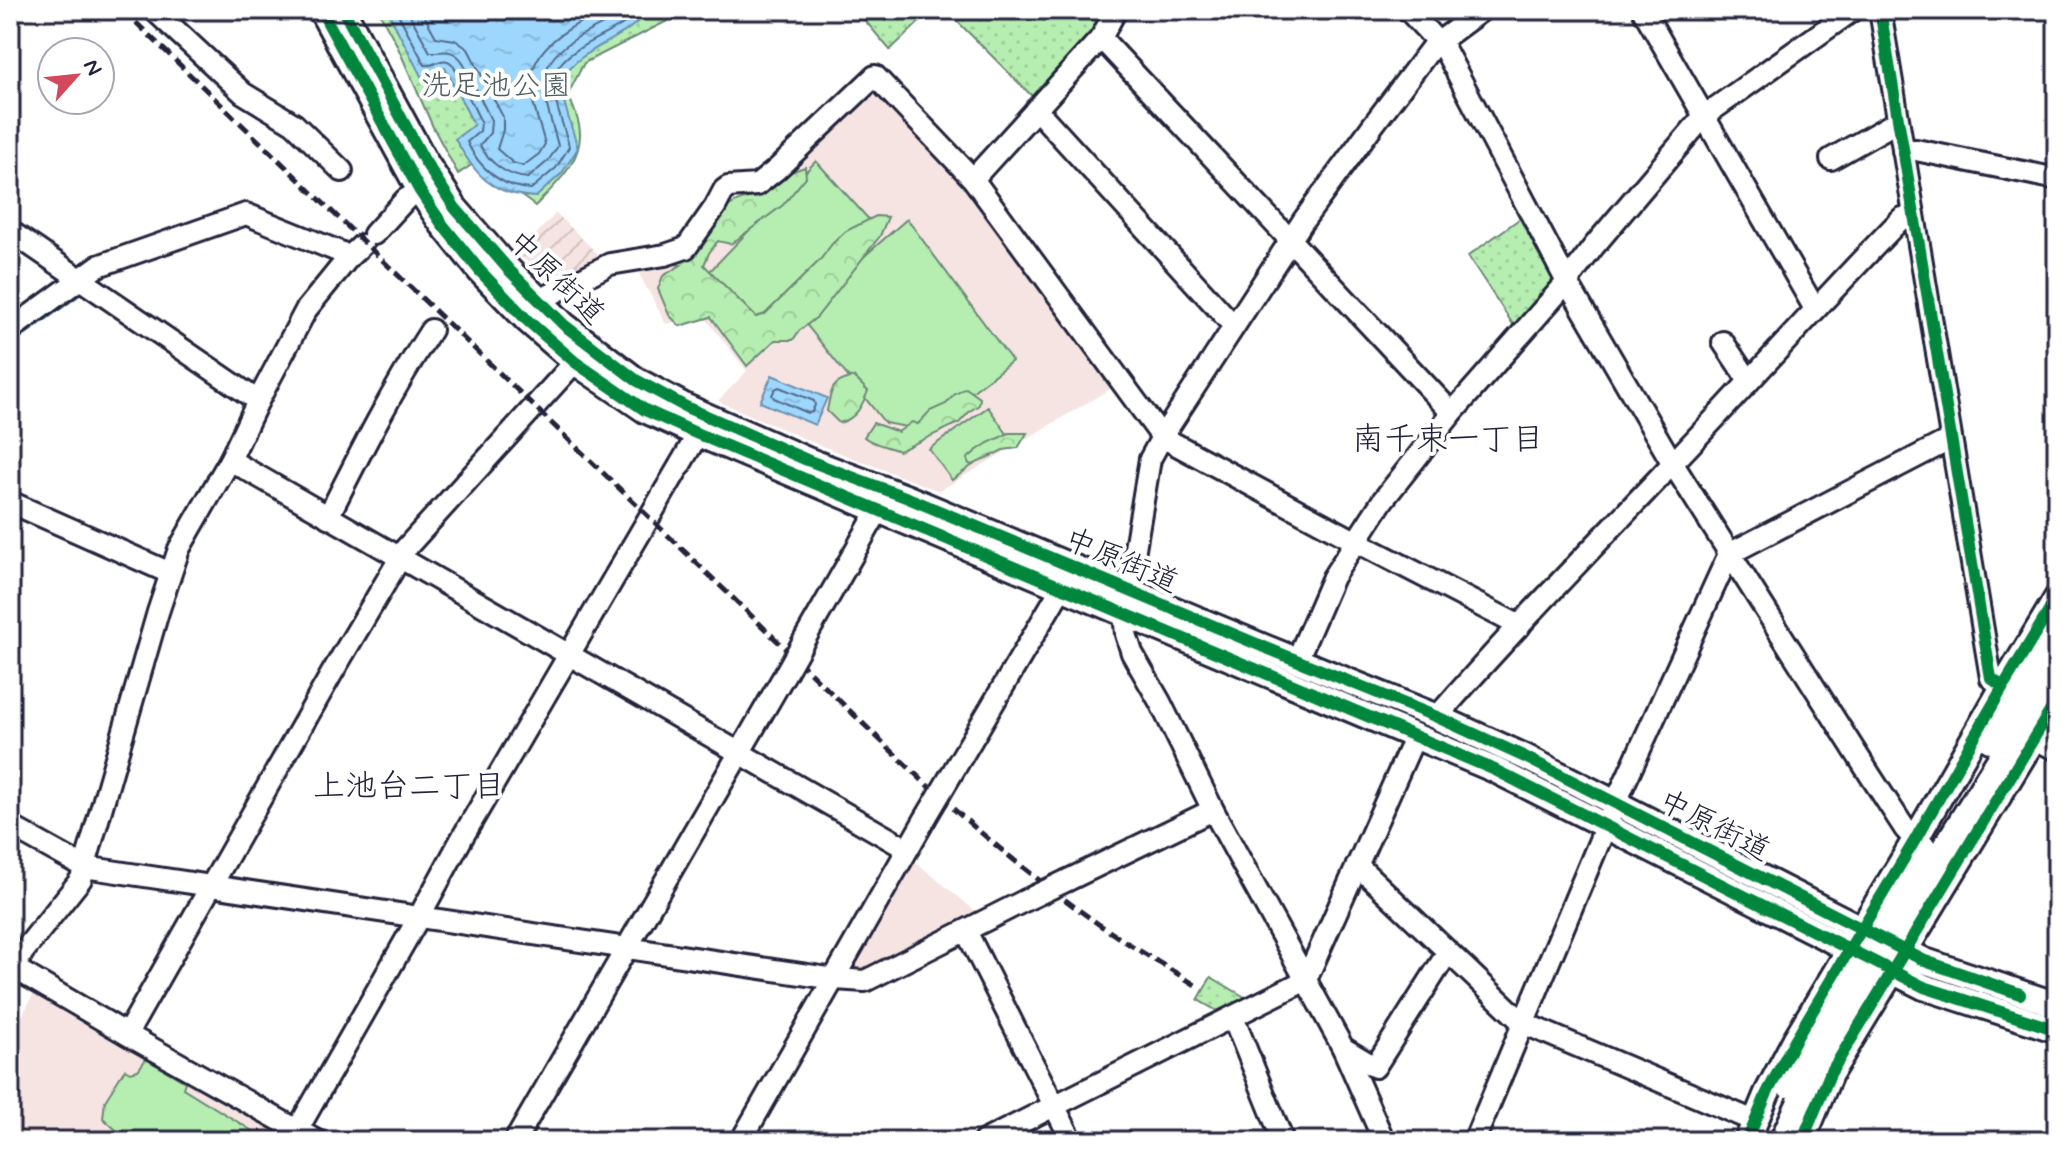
<svg xmlns="http://www.w3.org/2000/svg" width="2067" height="1151" font-family="Mynerve,'Klee One',sans-serif">
<defs>
<pattern id="industrial-furrows" width="10" height="10" patternUnits="userSpaceOnUse" patternTransform="scale(2)"><rect width="10" height="10" fill="#f5e4e1"/><path d="M-1 1l2-2M0 10L10 0M9 11l2-2" fill="none" stroke="#d2c3c2"/></pattern>
<pattern id="forest-crowns" width="20" height="18" patternUnits="userSpaceOnUse" patternTransform="scale(2)"><rect width="20" height="18" fill="#b6eeb1"/><path d="M2 6a3 3 0 1 1 6 0M12 15a3 3 0 1 1 6 0" fill="none" stroke="#9ccc99"/></pattern>
<pattern id="park-dots" width="8" height="8" patternUnits="userSpaceOnUse" patternTransform="scale(2)"><rect width="8" height="8" fill="#b6eeb1"/><path d="M2 2h.1M6 6h.1" fill="none" stroke="#9ccc99" stroke-width="1.8" stroke-linecap="round"/></pattern>
<pattern id="water-ripples" width="26" height="14" patternUnits="userSpaceOnUse" patternTransform="scale(2)"><rect width="26" height="14" fill="#9dd7fd"/><path d="M2 4q2-2 4 0t4 0M15 11q2-2 4 0t4 0" fill="none" stroke="#87b8da"/></pattern>
</defs>
<rect width="100%" height="100%" fill="#fff"/>
<filter id="ink" filterUnits="userSpaceOnUse"><feTurbulence type="fractalNoise" baseFrequency=".0125" numOctaves="2"/><feDisplacementMap in="SourceGraphic" scale="16" xChannelSelector="R" yChannelSelector="G"/><feConvolveMatrix kernelMatrix="1 2 1 2 8 2 1 2 1" color-interpolation-filters="sRGB"/></filter>
<g filter="url(#ink)">
<!-- built -->
<g fill="#f5e4e1">
<polygon points="875,84 972,186 1115,386 939,491 814,443 718,401 747,371 703,315 666,324 635,266 764,206"/>
<polygon points="912,859 979,914 861,974 848,972"/>
<polygon points="36,989 286,1131 280,1141 19,1141 10,1132 10,1040"/>
</g>
<!-- industrial -->
<polygon fill="url(#industrial-furrows)" points="556,213 604,260 550,285 518,253"/>
<!-- grass -->
<g fill="#b6eeb1" stroke="#6c8876" stroke-width="2">
<polygon points="816,161 873,224 759,328 709,272"/>
<polygon points="907,219 1012,361 923,430 885,423 798,314"/>
<polygon points="988,407 1010,438 952,480 929,449"/>
<polygon points="146,1059 185,1082 183,1088 259,1135 256,1141 128,1141 103,1118 105,1101 125,1069 130,1072 138,1070"/>
</g>
<!-- forest -->
<g fill="url(#forest-crowns)" stroke="#6c8876" stroke-width="2">
<path d="M805 167 806 177 783 205 731 244 718 241 709 253 704 265 756 317 765 314 820 260 832 244 846 231 876 216 888 217 880 236 817 317 799 331 793 340H775L747 366 711 317 680 326 669 315 658 289 663 276 681 265 674 264C681 241 731 194 756 198 769 182 785 173 805 167Z"/>
<path d="M854 377 868 391C862 406 856 419 839 423L827 411C831 389 831 382 854 377Z"/>
<path d="M966 388 980 398 979 405 970 411 959 423 899 451C887 446 874 445 864 437L873 423 898 432 912 422 918 424 930 411 946 404 954 395Z"/>
<polygon points="1009,433 1027,433 1018,448 1003,450 973,465 969,464 967,459 976,451 988,443"/>
</g>
<!-- park -->
<g fill="url(#park-dots)" stroke="#6c8876" stroke-width="2">
<path d="M378 10H689L584 63 568 94C572 104 577 115 579 125 586 159 556 184 535 206L476 162 458 174 433 127 396 43Z"/>
<polygon points="856,10 937,10 931,11 890,50"/>
<polygon points="946,10 1105,10 1093,32 1032,96"/>
<polygon points="1522,217 1555,279 1516,329 1468,256"/>
<polygon points="1211,977 1248,999 1221,1013 1198,1000"/>
</g>
<!-- water -->
<g fill="url(#water-ripples)" stroke="#6c8faf" stroke-width="2">
<path d="M387 10H657C643 14 634 27 621 34 551 73 554 73 578 148L562 173 536 197C491 195 476 175 455 139L474 125 445 68 422 78Z"/>
<polygon points="772,375 827,398 815,425 760,402"/>
</g>
<g fill="none" stroke-linecap="round" stroke-linejoin="round">
<!-- shore -->
<g stroke="#536a89" stroke-width="2">
<path d="M396 10 425 65C436 67 443 54 453 65L481 122 480 131 467 142C479 168 502 188 531 189L556 168 569 147C565 127 555 108 553 86 551 55 598 39 620 26 627 22 633 15 639 10"/>
<path d="M407 10 430 52C443 53 452 47 462 61L491 120 490 133 480 145C488 162 508 177 528 178L548 161 558 146C546 97 525 68 580 36 595 28 611 21 624 10"/>
<path d="M421 10 436 37 455 40 468 49 503 117V130L497 149 513 163 523 166 539 154 545 144C540 124 531 104 531 83 532 44 575 25 603 10"/>
<polygon points="779,387 814,401 815,405 812,412 808,413 774,398 772,395 775,389"/>
</g>
<!-- stream -->
<polyline stroke="#6c8faf" stroke-width="5" points="10,344 87,288"/>
<defs>
<g id="minor">
<polyline points="154,10 243,93 294,124 342,171"/>
<polyline points="1408,10 1445,50 1567,282 1673,464 1870,775 1905,829 1915,840"/>
<polyline points="1643,10 1815,309"/>
<polyline points="1880,10 1991,678 2003,687"/>
<polyline points="1101,38 1452,413"/>
<polyline points="1036,109 1234,326"/>
<polyline points="1903,150 1916,150 2057,179"/>
<polyline points="1831,159 1891,125 1898,124"/>
<polyline points="973,179 1101,38 1116,10"/>
<polyline points="10,231 258,401"/>
<polyline points="374,234 406,199 431,185"/>
<polyline points="540,300 610,264 665,255 686,248 715,207 724,190 728,187 757,185 776,170 875,76 973,179 1162,437 1355,541 1520,626"/>
<polyline points="10,330 98,266 246,214 340,252 349,257"/>
<polyline points="1723,342 1749,381"/>
<polyline points="230,460 907,849"/>
<polyline points="10,502 170,573"/>
<path d="M328 517C360 453 392 390 431 330"/>
<polyline points="807,635 879,509"/>
<polyline points="1297,660 1333,577 1383,500 1452,413 1567,282 1594,246 1704,116 1853,10"/>
<path d="M1437 717C1513 629 1594 547 1673 463 1750 382 1824 298 1902 218L1914 216"/>
<polyline points="2033,738 2057,750"/>
<polyline points="951,775 1062,587 1074,581"/>
<polyline points="10,826 84,867 835,979 865,981 1024,901"/>
<polyline points="1357,865 1523,1023 1754,1121"/>
<polyline points="1068,880 1213,810"/>
<polyline points="966,931 1072,1141"/>
<polyline points="14,968 137,1040 317,1141"/>
<polyline points="10,975 23,952 81,879 158,612 179,549 230,460 258,401 306,310 349,257 362,245"/>
<polyline points="1233,1017 1283,1141"/>
<polyline points="127,1034 332,673 406,548 583,353"/>
<polyline points="1343,1048 1375,1067 1448,952"/>
<polyline points="291,1141 419,917 462,838 698,434"/>
<polyline points="515,1141 785,674"/>
<polyline points="741,1141 925,819"/>
<polyline points="984,1141 1306,980 1415,736"/>
<polyline points="1384,1141 1343,1048 1213,810 1160,702 1132,653 1126,634 1124,614 1150,459 1162,437 1303,221 1373,125 1432,47 1482,10"/>
<polyline points="1474,1141 1615,804 1729,554 1951,439"/>
</g>
<g id="major">
<polyline points="321,10 420,191 442,224 480,271 528,321 575,362 645,410 698,434 1495,770 1924,987 2057,1030"/>
<polyline points="343,10 424,160 455,208 509,270 564,325 636,380 686,407 807,460 908,498 1264,647 1437,717 1525,757 1925,961 2057,1005"/>
<polyline points="1990,740 2057,632"/>
<polyline points="1937,860 2057,667"/>
<polyline points="1747,1141 1767,1093 1795,1040 1915,840 2003,687 2057,598"/>
<polyline points="1782,1141 1804,1093"/>
<polyline points="1802,1141 1830,1074 2057,700"/>
</g>
</defs>
<!-- minor casing -->
<use href="#minor" stroke="#22223b" stroke-width="26"/>
<!-- major casing -->
<use href="#major" stroke="#22223b" stroke-width="30"/>
<!-- minor -->
<use href="#minor" stroke="#fff" stroke-width="20"/>
<!-- major -->
<use href="#major" stroke="#fff" stroke-width="24"/>
<!-- rail -->
<path stroke="#22223b" stroke-width="5" stroke-dasharray="12 6" stroke-linecap="butt" d="M123 10 930 788C983 836 1038 881 1097 923 1130 946 1166 966 1200 988"/>
<defs>
<g id="minor-bridge">
<polyline points="785,674 807,635"/>
<polyline points="925,819 951,775"/>
<polyline points="1024,901 1068,880"/>
</g>
<g id="major-bridge">
<polyline points="1788,1085 1924,848"/>
<polyline points="1804,1093 1937,860"/>
</g>
</defs>
<!-- minor-bridge casing -->
<use href="#minor-bridge" stroke="#22223b" stroke-width="26" stroke-linecap="butt"/>
<!-- major-bridge casing -->
<use href="#major-bridge" stroke="#22223b" stroke-width="30" stroke-linecap="butt"/>
<!-- minor-bridge -->
<use href="#minor-bridge" stroke="#fff" stroke-width="20"/>
<!-- major-bridge -->
<use href="#major-bridge" stroke="#fff" stroke-width="24"/>
<defs>
<g id="cycleway">
<polyline points="321,10 420,191 442,224 480,271 528,321 575,362 645,410 698,434 1495,770 1924,987 2057,1030"/>
<polyline points="343,10 424,160 455,208 509,270 564,325 636,380 686,407 807,460 908,498 1264,647 1437,717 1525,757 1925,961 2020,994"/>
<polyline points="1880,10 1991,678 2003,687"/>
<polyline points="1747,1141 1767,1093 1795,1040 1915,840 2003,687 2057,598"/>
<polyline points="1802,1141 1830,1074 2057,700"/>
</g>
</defs>
<!-- cycleway casing -->
<use href="#cycleway" stroke="#fff" stroke-width="17"/>
<!-- cycleway -->
<use href="#cycleway" stroke="#00873e" stroke-width="12"/>
</g>
</g>
<g text-anchor="middle" stroke-width="8" stroke-linejoin="round" paint-order="stroke">
<!-- park labels -->
<g font-size="30" fill="#4e5f5e" stroke="#fff">
<text x="496" y="95">洗足池公園</text>
</g>
<!-- street labels -->
<g font-size="30" fill="#22223b" stroke="#fff">
<text transform="translate(557 277) rotate(44)" y="10">中原街道</text>
<text transform="translate(1122 560) rotate(23)" y="10">中原街道</text>
<text transform="translate(1715 825) rotate(27)" y="10">中原街道</text>
</g>
<!-- neighbourhood labels -->
<g font-size="32" fill="#22223b" stroke="#fff">
<text x="1448" y="449">南千束一丁目</text>
<text x="409" y="796">上池台二丁目</text>
</g>
</g>
<!-- margin -->
<rect width="2067" height="1151" fill="none" stroke="#fff" stroke-width="40"/>
<rect x="20" y="20" width="2027" height="1111" fill="none" stroke="#22223b" stroke-width="3" filter="url(#ink)"/>
<!-- north arrow -->
<g transform="translate(76 76) rotate(63)"><circle r="38" fill="#ffffff" stroke="#a7a7b1" stroke-width="2"/>
<path d="M0-6L14 30L0 20L-14 30Z" fill="#d1495b"/>
<text y="-12" font-size="22" font-weight="bold" text-anchor="middle" fill="#22223b">N</text>
</g>
</svg>
